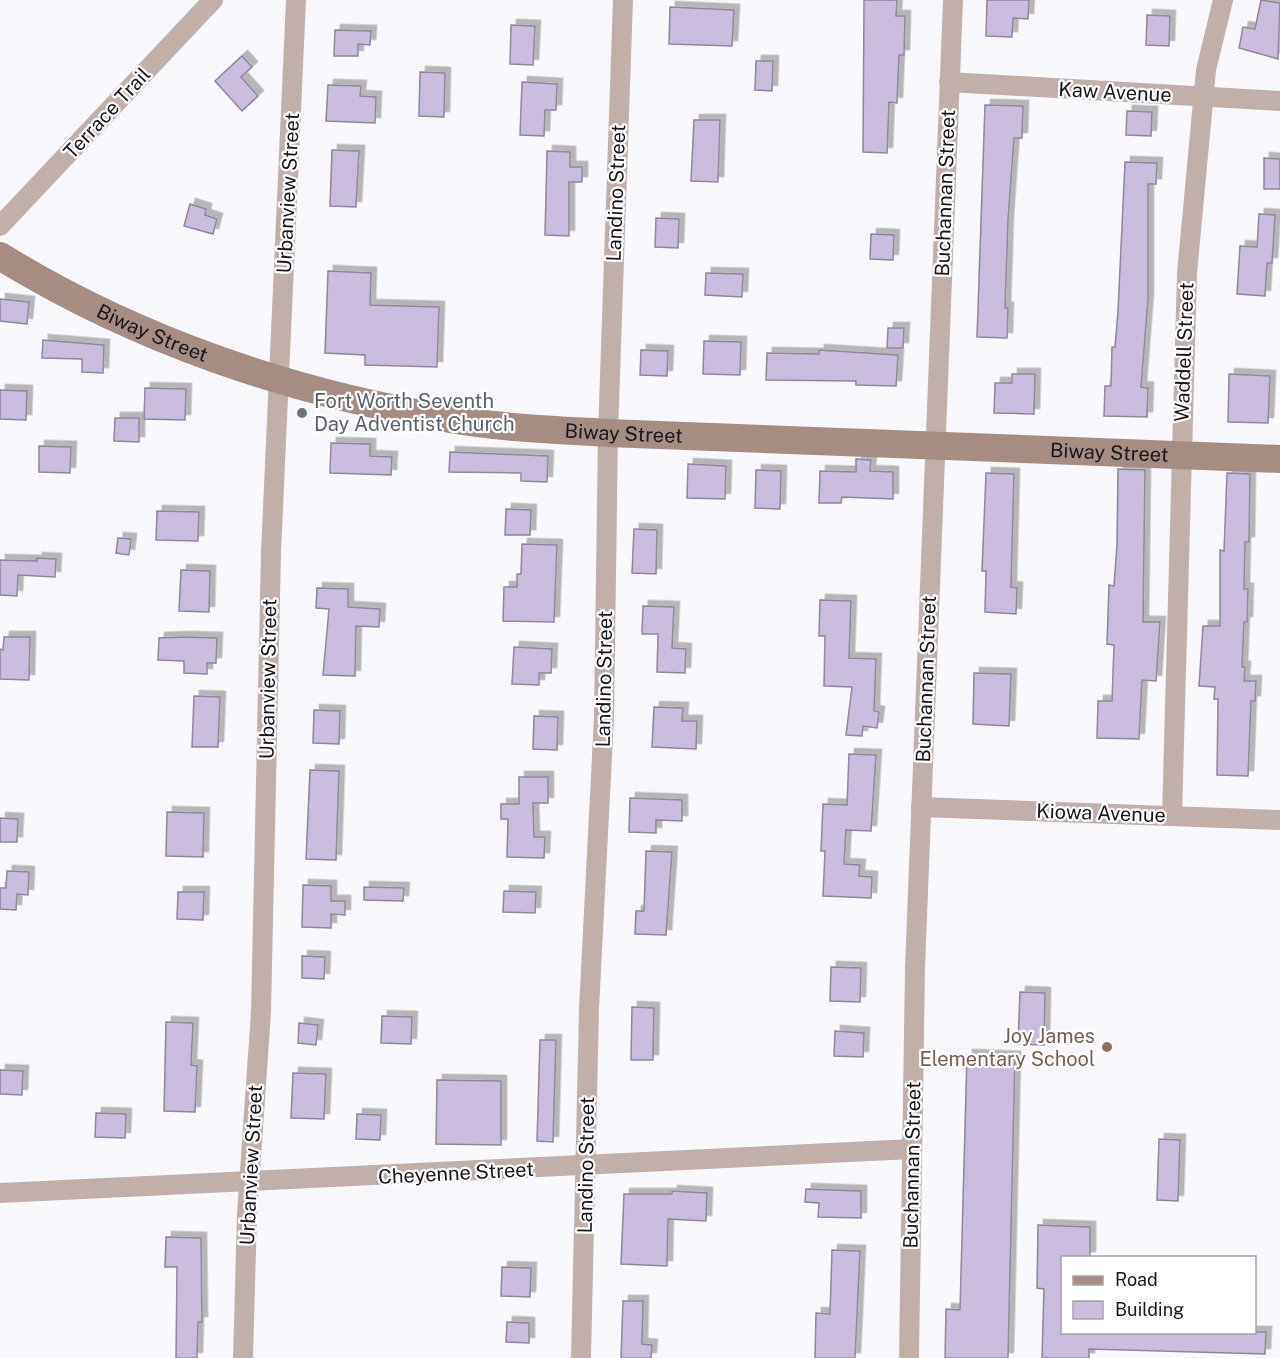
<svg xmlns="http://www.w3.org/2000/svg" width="1280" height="1358" font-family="'Public Sans',sans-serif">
<defs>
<filter id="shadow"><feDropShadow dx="5.5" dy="-5.5" stdDeviation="0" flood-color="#0004"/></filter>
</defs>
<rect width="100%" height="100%" fill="#f8f8fc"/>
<!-- building -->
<g fill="#cabcdd" stroke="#8f879a" stroke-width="1.5" filter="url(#shadow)">
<polygon points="864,0 897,0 896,16 905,16 904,55 899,55 897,103 889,102 887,153 863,152"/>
<polygon points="987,0 1029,0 1028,19 1013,18 1012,37 986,36"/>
<polygon points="1261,0 1280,3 1278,59 1239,48 1243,27 1255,29"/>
<polygon points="670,7 734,10 732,46 669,44"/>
<polygon points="1147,15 1170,16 1169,46 1146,45"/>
<polygon points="511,25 535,26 533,65 510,64"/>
<polygon points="335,30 371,31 370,45 358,44 358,56 334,56"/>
<polygon points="242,56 252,67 241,77 258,96 242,111 215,81"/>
<polygon points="756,61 773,61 772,91 755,90"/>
<polygon points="420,72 445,73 444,117 419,116"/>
<polygon points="522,82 557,84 556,110 545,110 544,136 520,135"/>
<polygon points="328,85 361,86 360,96 376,97 375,123 326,121"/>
<polygon points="985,105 1023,106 1022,138 1014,138 1008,220 1005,308 1008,308 1007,338 977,337"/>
<polygon points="1127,111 1152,112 1151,136 1126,135"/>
<polygon points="694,120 720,120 718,182 691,181"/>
<polygon points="332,150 359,151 356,207 330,206"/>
<polygon points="547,151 570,152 570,167 582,167 582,182 569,182 569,236 545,235"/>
<polygon points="1264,158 1280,159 1280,189 1264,189"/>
<polygon points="1125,162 1157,163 1156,184 1148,184 1148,299 1141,387 1148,388 1147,417 1104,416 1105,386 1111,386 1112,347 1115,347 1118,311"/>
<polygon points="190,204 206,209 205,215 217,219 213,234 184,226"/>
<polygon points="1259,214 1275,215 1272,263 1267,263 1265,296 1237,294 1240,246 1257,247"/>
<polygon points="656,218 679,219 678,248 655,247"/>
<polygon points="871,234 894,235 893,260 870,259"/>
<polygon points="328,271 371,273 370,305 439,307 437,367 365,365 365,355 325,353"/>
<polygon points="706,273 743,274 742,297 705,295"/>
<polygon points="0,299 29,302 27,324 0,321"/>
<polygon points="888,328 904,328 903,348 887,348"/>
<polygon points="43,340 104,345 103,373 82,372 82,359 42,358"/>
<polygon points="704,341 741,342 740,375 703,374"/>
<polygon points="641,350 668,351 667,376 640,375"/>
<polygon points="819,350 898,355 896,386 856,385 856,381 766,380 767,353 819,354"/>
<polygon points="1012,374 1035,374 1034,414 994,413 995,383 1012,383"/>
<polygon points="1229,374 1270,376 1268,423 1228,422"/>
<polygon points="145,388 186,389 185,420 144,419"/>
<polygon points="0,390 27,391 26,420 0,419"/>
<polygon points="115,418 139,418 139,442 114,441"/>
<polygon points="331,443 370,444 370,456 392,457 391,475 330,473"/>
<polygon points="39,446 71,447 70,473 39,472"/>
<polygon points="450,452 548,456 547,482 521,481 521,473 449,472"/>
<polygon points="856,459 871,460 870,471 893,472 893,499 842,497 841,503 819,503 820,471 856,472"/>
<polygon points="688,464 726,466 725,499 687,498"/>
<polygon points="1118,469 1145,470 1143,622 1160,622 1156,681 1142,680 1139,739 1097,738 1098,701 1112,701 1114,645 1107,644 1109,585 1114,586 1117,544"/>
<polygon points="756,470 781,471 780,509 755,508"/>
<polygon points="986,473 1014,474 1011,587 1017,588 1016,614 985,612 986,571 982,571"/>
<polygon points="1227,473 1250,474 1249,542 1245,542 1244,589 1248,589 1247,622 1244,622 1242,667 1245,667 1244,681 1256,681 1255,701 1251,701 1248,776 1217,775 1218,699 1214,699 1215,687 1199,686 1203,626 1220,626 1220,550 1224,551"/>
<polygon points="506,509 531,510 530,535 505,535"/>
<polygon points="157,511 199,512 198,541 156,540"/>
<polygon points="634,529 657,530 656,574 632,573"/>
<polygon points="118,538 131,539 129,555 116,553"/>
<polygon points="522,544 557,545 554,622 503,621 504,587 517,587 517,574 521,574"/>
<polygon points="37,558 56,559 55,577 18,575 17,596 0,595 0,560 37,561"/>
<polygon points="181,570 210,571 209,612 179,611"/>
<polygon points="317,588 348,589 348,607 380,609 379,627 356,626 355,676 323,675 329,609 316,608"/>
<polygon points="820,600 851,601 849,658 876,659 874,711 879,712 877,728 863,726 862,736 846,735 852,687 824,686 825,636 819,636"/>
<polygon points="643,606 674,607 672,648 686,649 685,673 657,672 658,634 642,634"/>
<polygon points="4,637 30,637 29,680 0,679 0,649 3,650"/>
<polygon points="185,637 217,638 216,663 207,663 207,674 184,673 184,661 158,660 159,638"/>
<polygon points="514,647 552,649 551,673 539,673 539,685 512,684"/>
<polygon points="974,673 1011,674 1009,726 973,724"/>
<polygon points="194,696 220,697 218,747 192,747"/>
<polygon points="654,707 683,708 682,721 697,721 696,749 652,747"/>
<polygon points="314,710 340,711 339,744 313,743"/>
<polygon points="534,716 558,717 557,750 533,749"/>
<polygon points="849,754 876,755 871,831 846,830 844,864 860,865 859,876 872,877 871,898 823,896 825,851 821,851 823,804 847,805"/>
<polygon points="310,770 339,771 336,860 306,859"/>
<polygon points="519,777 548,777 548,803 533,803 534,837 545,837 544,858 507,857 508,819 501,819 501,804 519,804"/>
<polygon points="630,798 682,800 682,821 656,820 656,833 629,832"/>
<polygon points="167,812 204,813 203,857 166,856"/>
<polygon points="0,818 18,819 17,842 0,842"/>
<polygon points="646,851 672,852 666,935 635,934 636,911 644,911"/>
<polygon points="7,871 29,872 28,895 17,894 16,910 0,909 0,888 6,888"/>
<polygon points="303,885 331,886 331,901 345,901 345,915 331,914 331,928 302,927"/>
<polygon points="364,887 404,888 403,901 364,900"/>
<polygon points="504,891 536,892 535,913 503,912"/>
<polygon points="178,892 204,892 203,920 177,919"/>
<polygon points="302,956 325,957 324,979 302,978"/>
<polygon points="831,967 861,968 860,1002 830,1001"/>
<polygon points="1020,992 1045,993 1044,1045 1018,1044"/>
<polygon points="632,1007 654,1008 653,1060 631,1060"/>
<polygon points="382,1016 412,1017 411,1044 381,1043"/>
<polygon points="166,1022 193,1023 191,1065 197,1066 195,1112 164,1111"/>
<polygon points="299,1023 318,1025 316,1045 298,1043"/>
<polygon points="835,1031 864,1033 863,1057 834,1056"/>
<polygon points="540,1040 556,1040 553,1142 537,1141"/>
<polygon points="967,1055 1015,1057 1008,1358 945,1358 946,1309 960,1310"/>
<polygon points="0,1070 23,1071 22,1095 0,1094"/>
<polygon points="293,1073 326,1074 324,1119 291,1118"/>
<polygon points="437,1080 501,1081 501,1145 436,1144"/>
<polygon points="96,1113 126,1114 125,1138 95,1137"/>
<polygon points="357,1114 381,1115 380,1140 356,1139"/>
<polygon points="1159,1139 1180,1140 1178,1201 1157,1200"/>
<polygon points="806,1189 861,1191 861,1218 818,1217 819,1203 805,1202"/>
<polygon points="672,1191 707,1193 706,1221 668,1219 667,1266 621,1264 624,1194 672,1194"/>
<polygon points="1038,1225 1090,1227 1090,1257 1062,1257 1062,1332 1266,1332 1265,1354 1089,1349 1089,1358 1042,1358 1044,1289 1037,1288"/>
<polygon points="166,1237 201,1238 202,1322 198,1322 197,1358 176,1358 177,1267 165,1267"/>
<polygon points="832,1250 860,1251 855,1358 815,1358 816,1313 830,1314"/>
<polygon points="502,1267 531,1268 530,1297 501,1296"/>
<polygon points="623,1301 643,1301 642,1344 652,1345 651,1358 621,1358"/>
<polygon points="507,1322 529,1323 529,1343 506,1342"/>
</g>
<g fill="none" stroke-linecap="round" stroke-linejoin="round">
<!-- street -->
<g stroke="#c1b0aa" stroke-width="20">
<polyline points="949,82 1280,101"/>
<polyline points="0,226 213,0"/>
<polyline points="921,807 1280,820"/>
<polyline points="1172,816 1187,273 1206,70 1223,0"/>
<polyline points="0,1193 912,1149"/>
<polyline points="243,1358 247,1214 261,1012 271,552 296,0"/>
<polyline points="581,1358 589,1009 604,717 608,433 623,0"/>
<polyline points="909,1358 915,968 953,0"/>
</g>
<!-- secondary -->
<path stroke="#a58d84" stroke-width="28" id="s1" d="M0 256C136 340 292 393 450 419 502 428 556 430 608 433L1280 459"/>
</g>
<!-- markers -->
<circle fill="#6b7280" stroke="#fff" stroke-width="2" cx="302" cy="413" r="6"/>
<circle fill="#8d6e63" stroke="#fff" stroke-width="2" cx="1107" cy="1047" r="6"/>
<g text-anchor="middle" stroke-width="4.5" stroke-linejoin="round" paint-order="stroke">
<!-- street labels -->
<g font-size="20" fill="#18161d" stroke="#fff">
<text transform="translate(1115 92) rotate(3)" y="7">Kaw Avenue</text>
<text transform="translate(107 113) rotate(-47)" y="7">Terrace Trail</text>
<text transform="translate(288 193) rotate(-87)" y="7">Urbanview Street</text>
<text transform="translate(616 193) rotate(-88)" y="7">Landino Street</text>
<text transform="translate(945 193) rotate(-88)" y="7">Buchannan Street</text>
<text dy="7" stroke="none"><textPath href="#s1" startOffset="171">Biway Street</textPath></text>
<text transform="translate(1184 352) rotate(-88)" y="7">Waddell Street</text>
<text dy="7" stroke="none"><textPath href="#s1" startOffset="656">Biway Street</textPath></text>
<text dy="7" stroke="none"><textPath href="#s1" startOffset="1142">Biway Street</textPath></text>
<text transform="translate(268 679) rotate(-89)" y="7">Urbanview Street</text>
<text transform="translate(604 679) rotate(-89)" y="7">Landino Street</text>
<text transform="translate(926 679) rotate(-88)" y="7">Buchannan Street</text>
<text transform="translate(1101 813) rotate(2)" y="7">Kiowa Avenue</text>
<text transform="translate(251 1165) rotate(-87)" y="7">Urbanview Street</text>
<text transform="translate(586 1165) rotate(-89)" y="7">Landino Street</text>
<text transform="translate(912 1165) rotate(-89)" y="7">Buchannan Street</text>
<text transform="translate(456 1173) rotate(-3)" y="7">Cheyenne Street</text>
</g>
<!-- worship labels -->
<g font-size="20" fill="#5b616d" stroke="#fff" text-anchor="start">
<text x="314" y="408">Fort Worth Seventh<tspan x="314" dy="23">Day Adventist Church</tspan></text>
</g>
<!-- education labels -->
<g font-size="20" fill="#785e54" stroke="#fff" text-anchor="end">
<text x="1095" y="1043">Joy James<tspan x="1095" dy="23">Elementary School</tspan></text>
</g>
</g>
<!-- legend -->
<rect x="1061" y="1256" width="195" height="78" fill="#ffffff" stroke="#a3a2a5" stroke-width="1.5"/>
<rect x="1073" y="1276" width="30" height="9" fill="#a58d84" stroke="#a3a2a5" stroke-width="1.5"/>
<text x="1115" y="1286" font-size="18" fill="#18161d">Road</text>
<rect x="1073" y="1301" width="30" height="18" fill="#cabcdd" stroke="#a3a2a5" stroke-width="1.5"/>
<text x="1115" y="1316" font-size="18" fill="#18161d">Building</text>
</svg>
